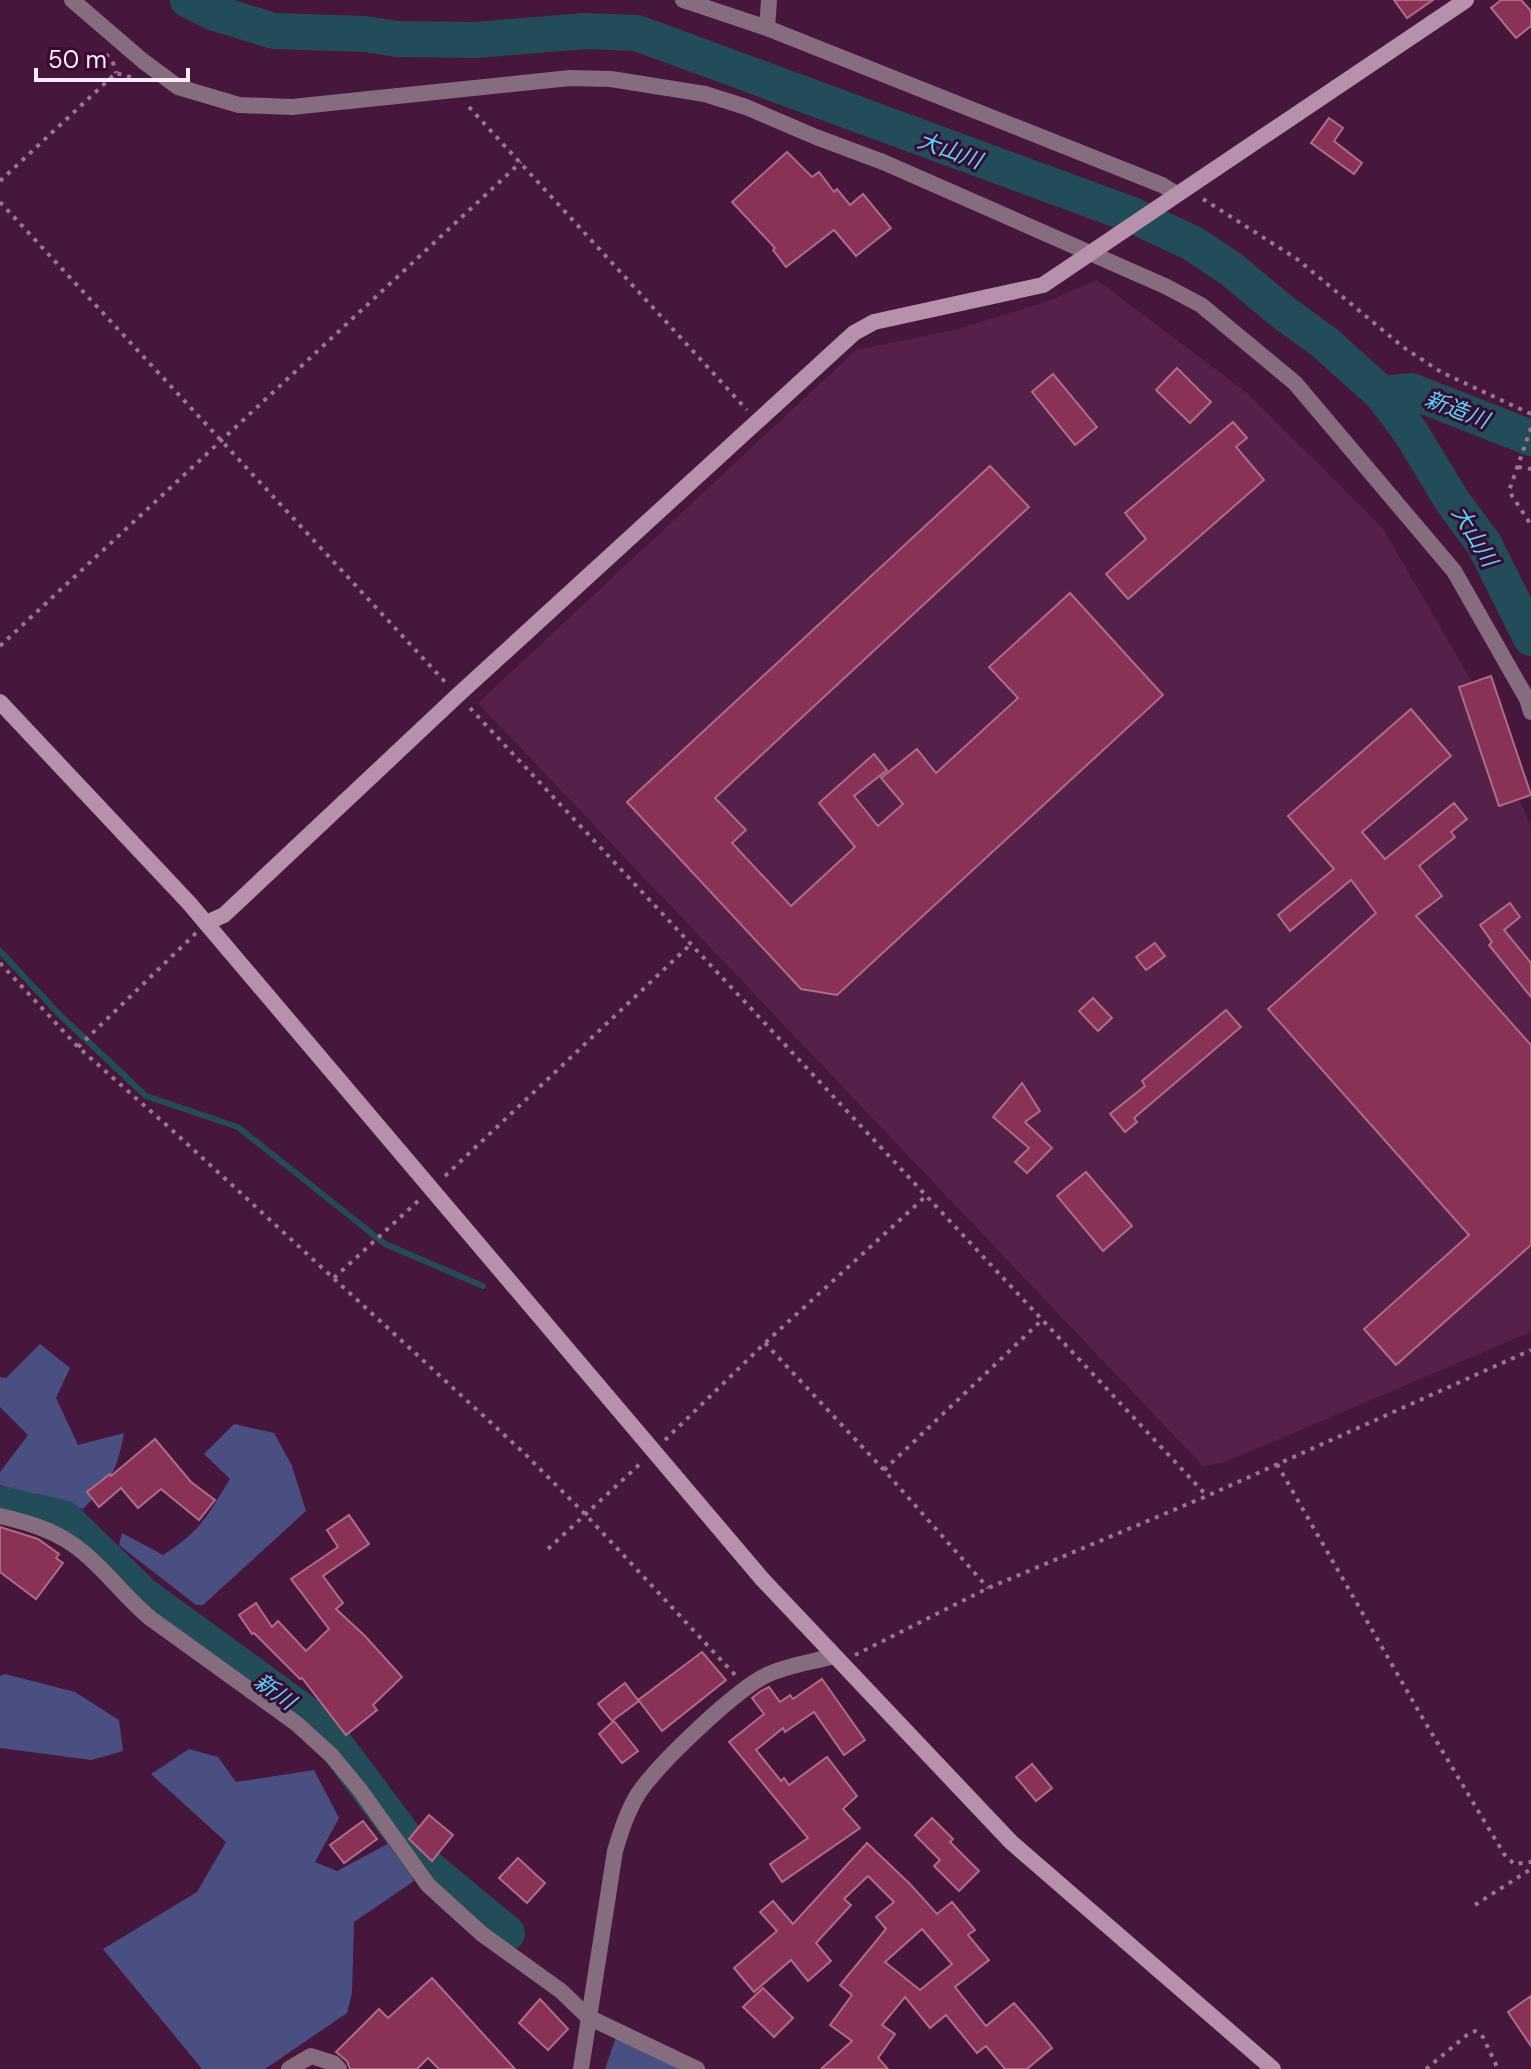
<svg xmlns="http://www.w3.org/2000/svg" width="1531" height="2069" font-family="'DM Sans','Noto Sans JP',sans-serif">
<rect width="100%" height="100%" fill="#46163c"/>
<!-- built -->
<polygon fill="#55204a" points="1097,280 1247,393 1382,527 1479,694 1531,828 1531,1332 1225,1462 1203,1466 478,703 856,350 958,329 1046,302"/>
<!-- green -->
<g fill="#495081">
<path d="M40 1344 70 1368 56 1398 78 1445 124 1433C117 1472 110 1481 83 1509L0 1485V1472L28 1435 0 1407V1377L6 1378Z"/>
<path d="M234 1424 274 1433 292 1466 306 1511 203 1605H196L119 1545 122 1533 163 1555C201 1531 207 1516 230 1479L204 1454Z"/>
<polygon points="5,1674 75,1692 119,1720 123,1751 91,1760 0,1748 0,1676"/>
<polygon points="189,1749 218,1757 236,1782 314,1770 339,1818 315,1862 337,1871 393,1841 414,1881 354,1922 352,1993 347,2013 265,2069 202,2069 103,1949 197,1892 226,1842 151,1774"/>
<polygon points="617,2034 679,2069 605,2069"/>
</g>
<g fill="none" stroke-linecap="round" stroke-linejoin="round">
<!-- stream -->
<polyline stroke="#224d58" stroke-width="6" points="0,951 60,1015 146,1096 238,1127 385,1244 483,1286"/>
<!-- river -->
<g stroke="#224d58" stroke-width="36">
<polyline points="188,0 212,12 274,31 365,34 397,39 476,40 584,31 637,33 1132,215 1192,243 1231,269 1284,313 1324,342 1382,394 1411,433 1453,502 1484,544 1531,638"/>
<polyline points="1382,394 1411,391 1531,438"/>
<polyline points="0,1504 64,1518 142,1594 320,1724 427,1867 507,1933"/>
</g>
</g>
<!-- building -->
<g fill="#893157" stroke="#ae6d85" stroke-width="2" fill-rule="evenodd">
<polygon points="1394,0 1433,0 1407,18"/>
<polygon points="1501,0 1521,0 1531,11 1531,26 1516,38 1491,8"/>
<polygon points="1329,118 1343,128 1334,141 1362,163 1354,174 1311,143"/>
<polygon points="787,152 812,177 819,172 834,192 837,189 850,205 863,194 891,228 856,256 834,230 786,267 773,250 775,248 732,202"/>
<polygon points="1177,368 1211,402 1190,423 1156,390"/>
<polygon points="1053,374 1097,427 1075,445 1032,392"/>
<polygon points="1233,422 1247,438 1236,447 1264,480 1128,599 1106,574 1146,539 1125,513"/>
<polygon points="990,466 1029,507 715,798 746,830 732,843 791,906 855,847 819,803 874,754 887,770 854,796 878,826 903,804 881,778 917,749 936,773 1018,698 989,667 1070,593 1163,695 837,995 801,989 627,802"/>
<polygon points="1491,676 1531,795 1499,806 1459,687"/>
<polygon points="1411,709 1451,756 1362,832 1385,859 1454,803 1467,819 1451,832 1455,837 1419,866 1442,896 1416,916 1531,1045 1531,1245 1396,1365 1364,1329 1469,1235 1268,1009 1376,913 1351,880 1290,931 1278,915 1334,869 1288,816"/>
<polygon points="1510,903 1520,917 1504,930 1531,963 1531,997 1489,945 1492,942 1480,925"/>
<polygon points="1155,943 1165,956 1146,970 1136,957"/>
<polygon points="1093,998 1112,1018 1098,1031 1079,1011"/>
<polygon points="1226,1010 1241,1027 1134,1118 1137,1122 1125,1132 1110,1114 1145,1086 1142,1081"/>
<polygon points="1022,1083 1040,1111 1025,1122 1052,1148 1027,1173 1015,1162 1029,1148 993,1117"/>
<polygon points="1086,1172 1132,1226 1103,1251 1057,1196"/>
<polygon points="155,1439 191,1482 215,1500 199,1520 161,1489 138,1508 121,1488 99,1507 87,1492 110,1474 111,1476"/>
<polygon points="349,1515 369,1544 323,1576 343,1603 336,1609 365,1636 402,1677 373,1705 377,1710 346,1735 302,1678 300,1679 254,1633 252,1634 239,1615 256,1603 272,1627 278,1621 306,1651 329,1629 291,1579 338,1547 327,1530"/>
<polygon points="0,1527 38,1539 59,1554 56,1558 63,1563 36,1599 0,1572"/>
<polygon points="702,1652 726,1680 662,1731 639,1701 612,1721 598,1704 625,1683 638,1700"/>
<polygon points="822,1679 865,1740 844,1755 814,1712 785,1732 783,1728 756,1750 781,1781 784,1778 789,1785 827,1757 857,1796 843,1809 860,1828 782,1882 770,1864 808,1838 729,1742 764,1714 752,1698 761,1691 769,1687 780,1702 790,1695 793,1699"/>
<polygon points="614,1721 638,1751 622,1763 599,1734"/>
<polygon points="1032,1764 1052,1788 1036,1801 1016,1777"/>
<polygon points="429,1815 453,1835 432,1861 409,1839"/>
<polygon points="932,1818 953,1839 950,1842 979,1871 959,1891 934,1866 940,1860 915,1835"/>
<polygon points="363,1821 377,1839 344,1863 330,1845"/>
<path d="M867 1843 910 1884 937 1914 952 1902 975 1930 968 1935 989 1960 955 1987 986 2026 1014 2003 1040 2033 1052 2048 1027 2069H1005L986 2046 977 2053 946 2015 930 2028 905 1997 882 2025 895 2034 878 2058 888 2069H821L852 2041 830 2025 852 1995 840 1985 886 1929 876 1917 894 1902 868 1876 844 1899 851 1905 816 1943 831 1961 808 1981 791 1960 754 1992 734 1968 777 1931 760 1912 773 1901 793 1924ZM922 1929 952 1964 920 1990 885 1962Z"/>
<polygon points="518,1858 545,1883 527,1903 499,1878"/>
<polygon points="432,1978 515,2069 439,2069 428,2058 417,2069 350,2069 347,2061 336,2052 379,2009 388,2018"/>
<polygon points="763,1988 793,2018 774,2037 743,2007"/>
<polygon points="1531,1996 1531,2046 1508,2012"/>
<polygon points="540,1999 568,2029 548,2050 519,2023"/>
</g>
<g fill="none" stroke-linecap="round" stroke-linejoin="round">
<!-- path -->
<g stroke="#987590" stroke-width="4" stroke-dasharray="4 6" stroke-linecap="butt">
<polyline points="106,54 113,63 116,73"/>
<polyline points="469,107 747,410"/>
<polyline points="0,181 116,73 134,78"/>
<polyline points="1203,199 1297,259 1403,347 1441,372 1531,414"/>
<polyline points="0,202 447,684"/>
<polyline points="1531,428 1509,491 1531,525"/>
<polyline points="1518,467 1531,469"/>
<polyline points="0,646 521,162"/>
<polyline points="470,708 1207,1496"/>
<polyline points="0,963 78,1047 172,1130 524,1453 586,1515 736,1676"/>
<polyline points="78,1047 196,933"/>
<polyline points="445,1176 691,944"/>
<polyline points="334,1278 418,1201"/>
<polyline points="765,1343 884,1470 988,1588"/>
<polyline points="665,1440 765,1343 926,1196"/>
<polyline points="1277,1464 1422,1717 1504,1854 1514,1864 1531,1862"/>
<polyline points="884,1470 1042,1320"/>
<polyline points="548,1549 641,1463"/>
<polyline points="855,1655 988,1588 1207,1496 1531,1350"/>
<polyline points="1475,1905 1531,1869"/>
<polyline points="1426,2069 1467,2035 1475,2031 1483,2037 1498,2069"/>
</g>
<!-- street -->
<g stroke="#856c7e" stroke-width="16">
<polyline points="72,0 143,61 178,87 239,105 292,107 570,78 611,79 705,94 746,107 816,137 883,162 1165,286 1201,305 1295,383 1454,571 1527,699 1531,712"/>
<polyline points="683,0 767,28 1162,185 1177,194"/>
<polyline points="767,28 769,0"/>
<path d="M0 1516C31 1523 60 1532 84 1553 108 1573 126 1598 150 1618L297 1724 332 1756 360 1790 428 1885 482 1934 561 1991 588 2017 697 2069"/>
<polyline points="289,2069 311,2056 333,2063 339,2069"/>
<path d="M581 2069 615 1851C621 1831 627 1812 638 1794 658 1764 737 1688 769 1674 789 1665 813 1662 834 1656"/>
</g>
<!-- secondary -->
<g stroke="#b790ac" stroke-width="16">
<polyline points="0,702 189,903 763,1580 1011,1842 1273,2069"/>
<polyline points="206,923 224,915 458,695 854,333 874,322 1043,285 1466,0"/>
</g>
</g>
<g text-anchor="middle" stroke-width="6" stroke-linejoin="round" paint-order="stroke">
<!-- water labels -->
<g font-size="22" font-style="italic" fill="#50dafb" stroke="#3a0b31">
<text transform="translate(950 150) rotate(20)" y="8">大山川</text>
<text transform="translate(1457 409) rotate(21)" y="8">新造川</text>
<text transform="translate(1475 536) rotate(59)" y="8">大山川</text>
<text transform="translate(275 1691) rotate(36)" y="8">新川</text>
</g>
</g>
<!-- scale -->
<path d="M36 68v12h152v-12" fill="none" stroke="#ffecf9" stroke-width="4"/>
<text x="48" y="68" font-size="24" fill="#ffecf9" stroke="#3a0b31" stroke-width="6" paint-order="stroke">50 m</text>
</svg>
